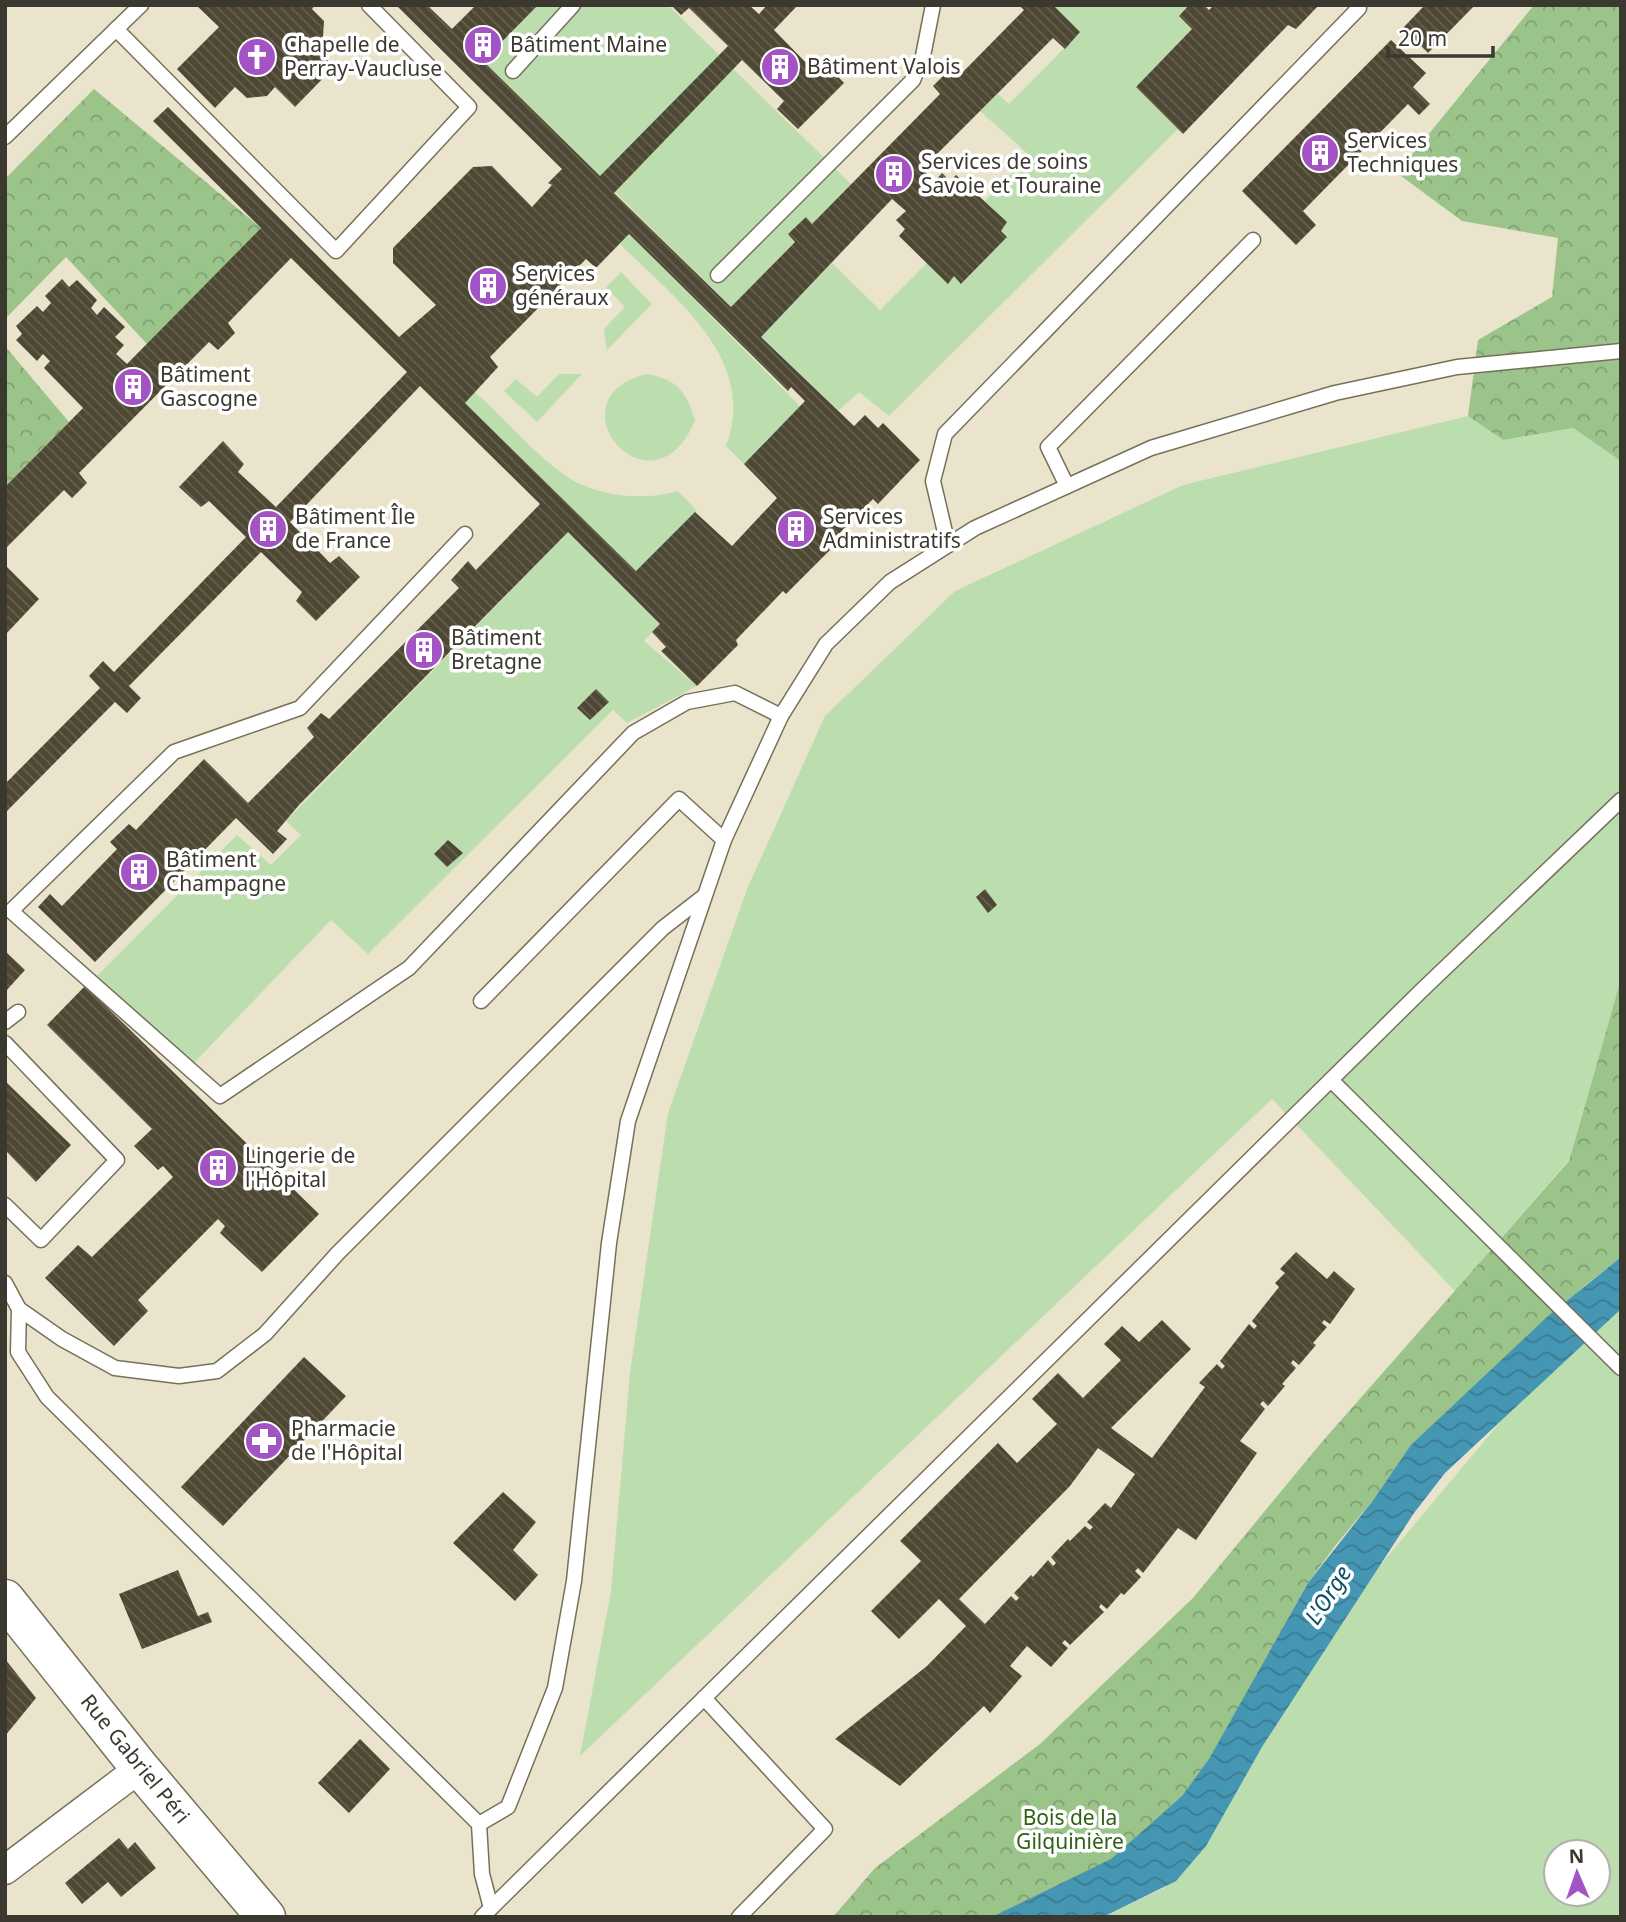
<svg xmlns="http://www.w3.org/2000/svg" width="1626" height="1922" font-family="'Noto Sans',sans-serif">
<defs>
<pattern id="forest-crowns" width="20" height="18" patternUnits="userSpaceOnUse" patternTransform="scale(1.75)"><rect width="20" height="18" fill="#9bc48b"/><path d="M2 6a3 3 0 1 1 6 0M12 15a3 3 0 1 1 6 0" fill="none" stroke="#80a072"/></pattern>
<pattern id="water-waves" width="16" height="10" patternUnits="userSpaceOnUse" patternTransform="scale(1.75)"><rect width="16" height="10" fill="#4596b3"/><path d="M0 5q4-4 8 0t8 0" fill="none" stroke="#3b7b92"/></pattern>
<pattern id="building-back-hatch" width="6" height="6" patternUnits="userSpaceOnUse" patternTransform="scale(1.75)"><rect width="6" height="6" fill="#4d4734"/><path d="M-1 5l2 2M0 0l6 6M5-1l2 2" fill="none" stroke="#656050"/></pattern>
</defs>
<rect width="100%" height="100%" fill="#ebe4cd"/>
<!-- grass -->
<g fill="#bcdeaf" fill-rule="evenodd">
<polygon points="538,5 668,5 851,184 731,307 483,61"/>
<polygon points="1053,5 1189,5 1179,16 1192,29 1136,87 1178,129 889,416 859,392 838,411 761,337 832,263 880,310 927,263 948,283 954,276 962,284 1006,237 1001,231 1007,222 985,201 1029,155 980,111 998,94 1009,104 1080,32"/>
<path d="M629 234 800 406 744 464 726 446C759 359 674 298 620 244Z"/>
<polygon points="621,272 652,304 607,350 604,329 625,307 606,287"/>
<polygon points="559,374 582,374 537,422 504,391 516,379 537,397"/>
<path d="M647 374C677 379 686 392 695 420 653 524 546 398 647 374Z"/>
<path d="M475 392C504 418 531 450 563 474 593 496 643 502 678 491L697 511 636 571 465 403Z"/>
<polygon points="1468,416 1503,440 1573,428 1621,461 1621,979 1569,1160 1455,1291 1272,1099 580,1756 611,1591 630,1373 668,1113 747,889 825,716 955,591 1183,485"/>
<polygon points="568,532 660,624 644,641 697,686 627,723 613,710 368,954 331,920 193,1064 96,977 237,835 271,865 301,835 286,821"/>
<path d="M1621 1305V1917H1103L1164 1888 1262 1747 1367 1581 1512 1408ZM1556 1852H1598V1894H1556Z"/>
</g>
<!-- forest -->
<g fill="url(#forest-crowns)">
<polygon points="1534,5 1621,5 1621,461 1573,428 1503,440 1468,416 1478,340 1552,297 1558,238 1462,221 1397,173"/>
<polygon points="94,89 261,228 147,344 66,257 5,319 5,179"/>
<polygon points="5,346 69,422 5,487"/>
<polygon points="1621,979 1621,1257 1582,1288 1374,1499 1335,1546 1308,1583 1209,1760 1182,1796 1157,1821 1103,1917 833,1917 875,1868 1040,1744 1193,1598 1321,1443 1569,1161"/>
</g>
<!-- water -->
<polygon fill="url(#water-waves)" points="1621,1257 1621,1309 1445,1473 1414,1513 1262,1747 1206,1846 1176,1881 1103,1917 992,1917 1111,1859 1182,1796 1209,1759 1308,1583 1374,1499 1411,1445 1547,1317"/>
<!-- building -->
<g fill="url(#building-back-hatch)" fill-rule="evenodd">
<polygon points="196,5 315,5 312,9 324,21 323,37 314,46 334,67 295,107 275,87 267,96 247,98 235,87 215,108 177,69 219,27"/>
<path d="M396 5H427L452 29 476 5H538L483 61 600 176 728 46 689 8 681 15 671 5H749L759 14 767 5H798L774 30 814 71 825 63 844 83 798 129 777 109 784 101 742 60 614 193 731 307 795 242 788 234 806 217 812 224 940 94 933 86 952 67 960 75 1024 10 1019 5H1053L1080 32 1065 49 1053 38 922 169 935 181 942 173 950 181 956 175 1007 222 1001 231 1007 237 961 284 954 276 948 284 899 236 905 229 896 220 906 211 892 199 761 337 854 426 865 415 878 428 883 423 920 460 878 504 873 499 827 546 830 550 786 594 783 591 736 640 738 645 697 686 661 651 666 647 652 632 660 624 568 532 299 805 277 831 287 839 273 854 236 818 95 962 38 907 50 894 62 906 117 849 110 842 129 824 136 830 204 759 248 803 314 737 307 728 321 713 329 719 459 588 451 580 468 561 476 570 540 504 420 386 290 522 330 563 339 556 360 577 316 621 296 601 302 592 261 552 129 686 141 698 127 713 115 702 5 813V784L100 688 89 676 103 661 114 672 246 537 209 501 201 507 179 487 223 441 244 464 238 472 276 507 407 372 291 258 228 323 235 333 218 350 209 342 79 473 87 483 72 498 64 490 5 549V487L83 408 44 368 50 361 43 354 37 361 16 340 22 334 16 326 37 306 43 312 51 303 45 296 62 279 69 287 77 280 97 300 91 308 97 315 104 307 125 327 115 337 124 345 116 354 127 364 261 228 153 121 168 107 399 337 436 305 393 263V248L473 167 492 166 532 207 552 185 548 183 562 169ZM629 234 788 391 791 387 805 401 744 464 777 498 732 546 695 512 636 571 465 403 498 367 490 357 586 259 596 268Z"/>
<polygon points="1189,5 1204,5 1209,10 1214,5 1319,5 1296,29 1288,25 1183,134 1136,87 1192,29 1179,16"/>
<polygon points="1425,5 1475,5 1428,53 1403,28"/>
<polygon points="1391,40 1426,73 1413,87 1430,104 1419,115 1408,104 1303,211 1316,225 1296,245 1242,191"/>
<polygon points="5,565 39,599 5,635"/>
<polygon points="596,689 609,702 590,720 577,708"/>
<polygon points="448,840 463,853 447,867 434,854"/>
<polygon points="985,889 997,905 988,913 976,897"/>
<polygon points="5,951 25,970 5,992"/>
<polygon points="85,986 319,1214 262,1272 220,1233 225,1226 218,1219 138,1300 148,1311 114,1346 45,1278 78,1245 92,1257 173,1177 163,1166 158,1170 134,1146 152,1129 47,1025"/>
<polygon points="5,1081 71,1145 36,1182 5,1150"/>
<path d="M1296 1252 1327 1279 1334 1271 1355 1289 1330 1324 1324 1320 1322 1323 1327 1327 1313 1343 1316 1345 1299 1365 1293 1360 1291 1363 1296 1368 1282 1384 1285 1386 1268 1406 1263 1401 1260 1404 1265 1409 1240 1441 1257 1453 1196 1540 1178 1528 1143 1573 1138 1568 1135 1571 1141 1577 1124 1595 1121 1593 1107 1609 1101 1604 1099 1607 1104 1612 1070 1645 1065 1640 1062 1643 1068 1648 1051 1667 1027 1646 1010 1666 1022 1676 990 1713 984 1706 900 1786 835 1739 927 1666 966 1626 939 1599 899 1639 871 1611 921 1561 900 1541 998 1443 1017 1463 1057 1424 1032 1399 1058 1373 1083 1398 1121 1360 1104 1344 1122 1326 1139 1342 1162 1320 1191 1349 1111 1428 1152 1458 1205 1387 1199 1383 1217 1364 1222 1369 1225 1366 1220 1361 1249 1324 1254 1329 1257 1326 1252 1321 1279 1287 1275 1283 1285 1273 1280 1269ZM1098 1448 1135 1474 1111 1508 1105 1503 1087 1522 1093 1527 1090 1530 1085 1526 1070 1541 1068 1539 1051 1557 1056 1563 1053 1566 1048 1560 1033 1577 1031 1575 1014 1593 1019 1598 1016 1601 1011 1596 985 1624 959 1599 1070 1486Z"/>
<polygon points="304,1357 346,1396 223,1526 181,1487"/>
<polygon points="503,1492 536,1522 513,1550 538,1575 515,1601 453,1543"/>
<polygon points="178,1570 198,1616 208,1612 212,1622 142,1649 119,1594"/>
<polygon points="5,1659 36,1698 5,1736"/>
<polygon points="360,1739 390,1769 349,1813 318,1783"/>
<polygon points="119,1838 128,1849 135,1842 156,1868 121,1897 108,1882 82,1904 65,1883"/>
</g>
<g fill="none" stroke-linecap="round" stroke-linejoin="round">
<defs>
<g id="lane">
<polyline points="116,29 336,251 469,107 369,5"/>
<polyline points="513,71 573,5"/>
<polyline points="5,137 141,5"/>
<polyline points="718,275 913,80 923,56 933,5"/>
<polyline points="1067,486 1048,447 1253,240"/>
<polyline points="465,534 300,708 174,752 11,911 220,1096 409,968 633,733 687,702 735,693 781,716"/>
<polyline points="948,545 933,481 945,434 1359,8 1356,5"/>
<polyline points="481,1001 679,799 724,840"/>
<polyline points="5,1022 18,1012"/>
<polyline points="5,1043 117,1160 41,1240 5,1205"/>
<polyline points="1331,1080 1621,1368"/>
<polyline points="5,1283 19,1309 18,1352 47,1397 479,1824 508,1807 555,1688 574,1581 609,1243 628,1121 724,840 781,716 826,644 890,582 975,528 1151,448 1335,393 1457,367 1621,351"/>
<polyline points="19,1309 62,1339 115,1368 179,1376 217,1371 265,1334 337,1254 663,928 703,897"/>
<polyline points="704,1698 825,1829 739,1917"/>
<polyline points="479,1824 482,1874 491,1908"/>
<polyline points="482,1917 1421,991 1621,800"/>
</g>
<polyline id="street" points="5,1870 140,1768"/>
<polyline id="secondary" points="5,1599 140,1768 266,1917"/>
</defs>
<!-- lane casing -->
<use href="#lane" stroke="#76705b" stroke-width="17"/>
<!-- street casing -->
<use href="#street" stroke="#76705b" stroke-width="31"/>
<!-- secondary casing -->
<use href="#secondary" stroke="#76705b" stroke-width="41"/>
<!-- lane -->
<use href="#lane" stroke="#fff" stroke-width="14"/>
<!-- street -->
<use href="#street" stroke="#fff" stroke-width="28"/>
<!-- secondary -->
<use href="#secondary" stroke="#fff" stroke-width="38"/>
</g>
<!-- icons -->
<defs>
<symbol id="building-disc" viewBox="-11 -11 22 22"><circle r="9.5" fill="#a353c3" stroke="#fff"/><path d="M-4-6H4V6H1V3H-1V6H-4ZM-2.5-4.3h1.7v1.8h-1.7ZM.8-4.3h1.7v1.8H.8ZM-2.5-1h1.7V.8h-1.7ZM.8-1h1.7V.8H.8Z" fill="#fff"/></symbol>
<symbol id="church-disc" viewBox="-11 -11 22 22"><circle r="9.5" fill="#a353c3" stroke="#fff"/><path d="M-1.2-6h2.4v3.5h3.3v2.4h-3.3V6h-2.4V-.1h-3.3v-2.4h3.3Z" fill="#fff"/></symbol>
<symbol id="pharmacy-disc" viewBox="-11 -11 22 22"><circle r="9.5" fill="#a353c3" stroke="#fff"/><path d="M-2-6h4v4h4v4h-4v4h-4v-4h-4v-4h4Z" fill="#fff"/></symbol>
</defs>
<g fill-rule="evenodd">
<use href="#building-disc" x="461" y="23" width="44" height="44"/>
<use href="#church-disc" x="235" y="35" width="44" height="44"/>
<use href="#building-disc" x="758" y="45" width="44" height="44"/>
<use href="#building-disc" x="1298" y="131" width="44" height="44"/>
<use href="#building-disc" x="872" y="152" width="44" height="44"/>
<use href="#building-disc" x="466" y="264" width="44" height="44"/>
<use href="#building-disc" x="111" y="365" width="44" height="44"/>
<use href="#building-disc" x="246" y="507" width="44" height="44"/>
<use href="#building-disc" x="774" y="507" width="44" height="44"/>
<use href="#building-disc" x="402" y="628" width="44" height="44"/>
<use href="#building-disc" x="117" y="850" width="44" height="44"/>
<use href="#building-disc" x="196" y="1146" width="44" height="44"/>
<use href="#pharmacy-disc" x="242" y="1419" width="44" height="44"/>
</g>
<g text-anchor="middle" stroke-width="7" stroke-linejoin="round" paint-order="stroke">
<!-- poi labels -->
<g font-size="21" fill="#3b382f" stroke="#fff" text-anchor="start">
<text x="284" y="52">Chapelle de<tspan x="284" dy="24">Perray-Vaucluse</tspan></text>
<text x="510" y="52">Bâtiment Maine</text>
<text x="807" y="74">Bâtiment Valois</text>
<text x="1347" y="148">Services<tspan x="1347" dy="24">Techniques</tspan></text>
<text x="921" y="169">Services de soins<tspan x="921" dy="24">Savoie et Touraine</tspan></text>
<text x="515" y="281">Services<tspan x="515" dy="24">généraux</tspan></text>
<text x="160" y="382">Bâtiment<tspan x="160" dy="24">Gascogne</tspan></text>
<text x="295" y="524">Bâtiment Île<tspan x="295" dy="24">de France</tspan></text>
<text x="823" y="524">Services<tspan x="823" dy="24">Administratifs</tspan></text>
<text x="451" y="645">Bâtiment<tspan x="451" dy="24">Bretagne</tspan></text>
<text x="166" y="867">Bâtiment<tspan x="166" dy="24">Champagne</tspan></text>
<text x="245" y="1163">Lingerie de<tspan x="245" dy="24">l'Hôpital</tspan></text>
<text x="291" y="1436">Pharmacie<tspan x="291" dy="24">de l'Hôpital</tspan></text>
</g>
<!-- street labels -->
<g font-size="21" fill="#3b382f" stroke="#fff">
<text transform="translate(135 1759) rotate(51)" y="7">Rue Gabriel Péri</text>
</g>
<!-- park labels -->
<g font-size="21" fill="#2e6113" stroke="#fff">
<text x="1070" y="1825">Bois de la<tspan x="1070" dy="24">Gilquinière</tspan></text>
</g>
<!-- water labels -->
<g font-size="23" font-style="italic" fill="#0b5066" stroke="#fff">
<text transform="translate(1328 1595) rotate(-57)" y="8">L'Orge</text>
</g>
</g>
<!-- border -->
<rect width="1626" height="1922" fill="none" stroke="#3b382f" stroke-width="14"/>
<!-- north arrow -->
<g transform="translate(1577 1873) rotate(358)"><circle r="33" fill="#ffffff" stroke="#b1afac" stroke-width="2"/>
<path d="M0-5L12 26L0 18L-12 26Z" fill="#a353c3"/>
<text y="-10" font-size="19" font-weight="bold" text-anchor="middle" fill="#3b382f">N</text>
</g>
<!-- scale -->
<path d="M1388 46v10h105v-10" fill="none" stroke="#3b382f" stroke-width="3.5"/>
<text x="1398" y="46" font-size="21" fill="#3b382f" stroke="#ffffff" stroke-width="5" paint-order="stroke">20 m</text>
</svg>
